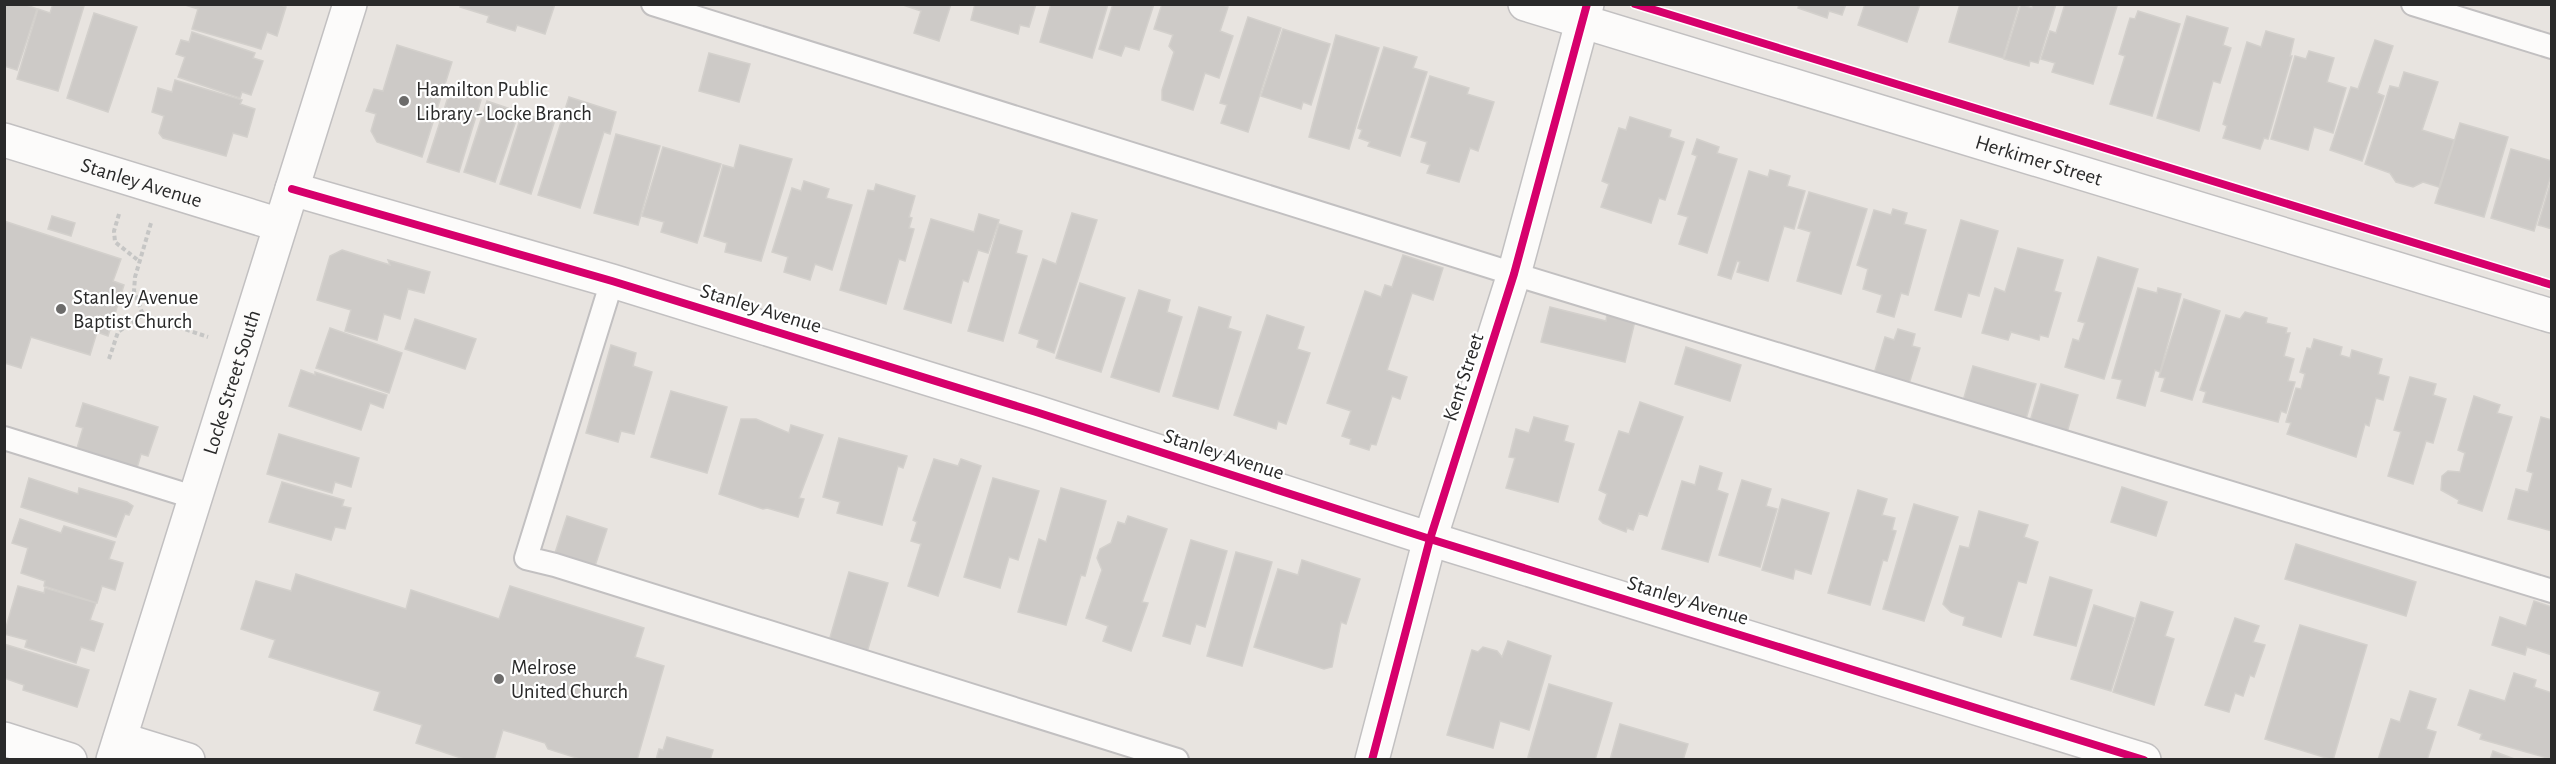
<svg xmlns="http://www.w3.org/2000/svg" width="2556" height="764" font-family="'Alegreya Sans',sans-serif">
<rect width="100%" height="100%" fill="#e8e4e0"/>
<!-- building -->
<g fill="#cdcac7" stroke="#d3d0cc" stroke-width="1.5">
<polygon points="4,4 24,4 37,9 17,70 4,66"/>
<polygon points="53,4 84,6 58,91 17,79 38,9 50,13"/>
<polygon points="182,4 278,4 286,7 277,36 267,32 261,49 192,29 198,9"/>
<polygon points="461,4 555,4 545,34 517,25 515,31 487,22 489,16 460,7"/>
<polygon points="900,4 951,4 939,41 914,33 921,11"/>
<polygon points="975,4 1036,4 1029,27 1020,25 1018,34 971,20"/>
<polygon points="1051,4 1108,4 1092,58 1040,42"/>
<polygon points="1113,4 1154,4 1139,50 1125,46 1121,56 1099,49"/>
<polygon points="1162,4 1221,4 1228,7 1220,31 1233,36 1219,78 1205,73 1193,110 1162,100 1162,90 1174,52 1169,46 1173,35 1154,29"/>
<polygon points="1799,4 1846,4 1842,15 1829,11 1827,18 1798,8"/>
<polygon points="1865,4 1920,4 1907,42 1858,25"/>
<polygon points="1960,4 2019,4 2003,58 1949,42"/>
<polygon points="2021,4 2032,8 2033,4 2056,4 2038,63 2030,61 2029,66 2004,59"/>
<polygon points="2065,4 2117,6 2093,84 2052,72 2055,63 2041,59 2050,31 2056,33"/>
<polygon points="2138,11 2180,24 2152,116 2110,104 2125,56 2119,54 2130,18 2135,19"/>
<polygon points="94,13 137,27 108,112 67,98"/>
<polygon points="2187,16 2228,28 2223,45 2231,48 2220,83 2213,81 2199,131 2157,118"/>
<polygon points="1248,17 1281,28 1248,132 1221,123 1227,105 1220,103"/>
<polygon points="1283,29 1330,44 1311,105 1303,102 1301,109 1261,96"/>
<polygon points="2266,31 2294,39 2290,56 2292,56 2268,139 2264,138 2260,149 2223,138 2227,126 2223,124 2247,42 2261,47"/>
<polygon points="192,32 255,53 253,58 263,61 251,95 242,92 240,98 178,77 185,57 176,54 181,40 189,42"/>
<polygon points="1336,35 1379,48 1349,149 1309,137"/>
<polygon points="2375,40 2393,46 2377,93 2384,96 2362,161 2330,150 2351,87 2358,89"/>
<polygon points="397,45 452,62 422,157 377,142 371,131 376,114 366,111 374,89 383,91"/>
<polygon points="1384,47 1417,57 1413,68 1427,72 1400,156 1368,146 1370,142 1359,138 1362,130 1358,128"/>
<polygon points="2309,51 2334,58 2327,82 2346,88 2333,133 2314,127 2308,150 2271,139 2295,56 2306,59"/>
<polygon points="709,53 750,64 739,102 699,91"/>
<polygon points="2404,72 2438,82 2422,130 2454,140 2439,187 2423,182 2413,187 2396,182 2390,173 2365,164 2390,86 2399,88"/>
<polygon points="1430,76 1469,88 1467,94 1494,102 1478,151 1470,148 1459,182 1427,173 1430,165 1421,162 1427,142 1411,137"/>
<polygon points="175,80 242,100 240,104 255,109 247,137 233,133 226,156 163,138 159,133 164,116 152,112 158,88 172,92"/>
<polygon points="450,91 481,100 459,172 427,162"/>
<polygon points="569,97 616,112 610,134 604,132 580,208 538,195"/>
<polygon points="487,101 519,112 495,182 464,172"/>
<polygon points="522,113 554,123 531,194 500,184"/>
<polygon points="1630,117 1671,130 1669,137 1684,142 1665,200 1659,198 1651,223 1601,207 1609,184 1602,181 1619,128 1626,130"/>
<polygon points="2460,123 2508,137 2484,217 2435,203"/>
<polygon points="616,134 660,146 638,225 594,213"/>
<polygon points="1697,139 1719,147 1717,153 1737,159 1707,253 1679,244 1688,217 1678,214 1697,156 1692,154"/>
<polygon points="740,145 792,159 761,261 725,252 727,243 704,236 723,165 734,168"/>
<polygon points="663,147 721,164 697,243 661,232 664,222 642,216"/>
<polygon points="2511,149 2552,161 2552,172 2534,231 2491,218"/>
<polygon points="1770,170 1790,176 1787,186 1805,191 1794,229 1784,226 1768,281 1737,272 1740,262 1737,261 1731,279 1718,275 1749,171 1768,177"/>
<polygon points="2552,178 2552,229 2538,225"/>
<polygon points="804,181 829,189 826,198 852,205 832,270 815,264 810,280 784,272 788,257 772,252 792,188 801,191"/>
<polygon points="876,184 915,196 909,217 912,218 909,228 914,229 905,261 899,259 886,304 840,290 868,190 874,191"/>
<polygon points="1809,192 1867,209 1841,294 1797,281 1811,232 1798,228"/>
<polygon points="1893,209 1907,213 1904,224 1926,230 1908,295 1901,293 1894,317 1877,312 1882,295 1863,289 1868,269 1857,265 1874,210 1891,215"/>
<polygon points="1072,213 1097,220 1054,353 1037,347 1039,340 1019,333 1043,259 1056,264"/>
<polygon points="979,214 999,220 988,253 978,250 968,282 963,280 951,323 904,309 931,219 974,232"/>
<polygon points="52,216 75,223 71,236 48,229"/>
<polygon points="1961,220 1998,231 1979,296 1968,293 1961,317 1935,310"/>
<polygon points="4,221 121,259 113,281 124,285 108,336 97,332 90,355 31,337 21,368 4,363"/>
<polygon points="999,224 1022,231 1016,253 1027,256 1003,341 968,331"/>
<polygon points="2018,248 2063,260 2054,291 2061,293 2048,337 2040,335 2039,340 2011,332 2008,340 1982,333 1995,288 2005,292"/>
<polygon points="342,250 387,264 390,265 388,260 430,272 424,293 408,289 400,319 384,314 377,340 345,331 351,310 317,300 330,256"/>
<polygon points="1403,255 1443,268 1433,300 1412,293 1387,370 1407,377 1400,399 1392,396 1376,445 1371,444 1369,450 1350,444 1351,439 1342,436 1351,411 1327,403 1365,291 1381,297 1385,285 1392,287"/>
<polygon points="2098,257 2138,269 2104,379 2065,367 2073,339 2079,341 2085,323 2078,321"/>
<polygon points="1080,283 1125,298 1101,372 1056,358"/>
<polygon points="2138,288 2157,293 2158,288 2181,294 2160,372 2155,370 2145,406 2117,398 2122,380 2112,378"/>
<polygon points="1139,290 1170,300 1167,312 1182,317 1159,392 1111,377"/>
<polygon points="2184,299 2220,311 2192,400 2161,391 2165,378 2159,377"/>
<polygon points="1199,307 1231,317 1228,328 1241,332 1218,409 1173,396"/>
<polygon points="1550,307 1606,321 1607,314 1635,321 1625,362 1541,342"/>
<polygon points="2245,312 2267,318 2266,323 2287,328 2286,333 2290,333 2284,356 2294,359 2288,381 2295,382 2286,413 2281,411 2278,422 2203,402 2206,392 2200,390 2226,315 2240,319"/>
<polygon points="1267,315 1304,327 1297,349 1310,353 1286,424 1278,421 1276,429 1234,415"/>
<polygon points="415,319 476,339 465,369 405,349"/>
<polygon points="330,328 402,353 389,393 316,368"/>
<polygon points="1898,329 1915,334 1912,346 1920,348 1908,387 1873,377 1885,337 1894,340"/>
<polygon points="2314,339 2342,347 2340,355 2350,358 2352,350 2382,359 2378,374 2389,377 2383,400 2376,398 2369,426 2365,424 2356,457 2287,434 2291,423 2286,422 2296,388 2301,389 2305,374 2300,372 2307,348 2311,349"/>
<polygon points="611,345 636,353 633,366 652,372 634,434 621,431 618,442 586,433"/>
<polygon points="1686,347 1741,365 1730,401 1675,384"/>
<polygon points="1973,366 2036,384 2024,426 1961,408"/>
<polygon points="301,370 315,375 315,372 387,395 383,408 370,403 361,430 289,406"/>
<polygon points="2410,377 2436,384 2433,395 2446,399 2433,443 2426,441 2413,484 2388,476 2401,432 2394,430"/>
<polygon points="2041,384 2078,395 2065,439 2028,428"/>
<polygon points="671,391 727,407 707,473 651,457"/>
<polygon points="2474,396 2500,405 2497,413 2512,417 2482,511 2458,503 2459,500 2441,490 2442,476 2448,471 2460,472 2465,453 2458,450"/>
<polygon points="1640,402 1683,417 1647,516 1639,513 1633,530 1627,528 1626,532 1603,523 1599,519 1607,494 1599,490 1619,431 1629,434"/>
<polygon points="83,403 158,427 148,456 141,454 135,475 75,455 83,428 76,426"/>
<polygon points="1534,417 1568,426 1564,441 1574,444 1558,502 1506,488 1515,458 1509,457 1516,429 1529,433"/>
<polygon points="2541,417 2552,420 2552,531 2508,519 2516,489 2528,492 2533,473 2527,471"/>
<polygon points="741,419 756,419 789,433 791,425 823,435 799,498 804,499 798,517 767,508 763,509 719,494"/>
<polygon points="279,434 359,458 351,487 335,482 332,493 267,474"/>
<polygon points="839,438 907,456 903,468 898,466 882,525 837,513 840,502 823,497"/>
<polygon points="934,459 958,466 961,459 981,466 938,596 908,586 921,544 911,541 917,522 913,520"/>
<polygon points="1700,466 1722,473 1717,490 1728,494 1708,562 1662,549 1682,481 1695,485"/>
<polygon points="29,478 78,494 79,488 127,502 133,506 129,515 125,514 116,537 21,507"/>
<polygon points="993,478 1039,491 1018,560 1009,557 1000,588 964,577"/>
<polygon points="1742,480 1771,489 1766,506 1777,509 1760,567 1719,555"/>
<polygon points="282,482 344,500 342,506 351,508 345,529 335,527 331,540 269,522"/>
<polygon points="2122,487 2167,502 2156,536 2111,522"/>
<polygon points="1061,488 1106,501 1085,576 1081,575 1066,625 1018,612 1039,539 1046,542"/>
<polygon points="1858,490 1887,499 1882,515 1895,518 1892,530 1896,531 1887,561 1883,560 1870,605 1828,593"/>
<polygon points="1782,499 1829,513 1811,574 1795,569 1793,579 1762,570"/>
<polygon points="1914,504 1958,517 1924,621 1883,609"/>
<polygon points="1979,511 2028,525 2024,537 2038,542 2026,583 2018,581 2001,637 1963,625 1965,617 1951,612 1943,604 1960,546 1969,548"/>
<polygon points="567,516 607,529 595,566 555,553"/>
<polygon points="1128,516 1167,529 1142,602 1148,603 1131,651 1103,641 1108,626 1086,618 1102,570 1097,558 1100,549 1111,543 1118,522 1125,524"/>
<polygon points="20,519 61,533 64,526 115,542 109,559 123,563 115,590 102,586 97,603 44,586 45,581 21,573 28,548 12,543"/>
<polygon points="1191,540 1227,551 1205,627 1196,624 1190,644 1163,636"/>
<polygon points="2296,544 2416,582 2406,616 2285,579"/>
<polygon points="1236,552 1272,562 1242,666 1207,656"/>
<polygon points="1302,560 1360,579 1346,624 1341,622 1332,667 1324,669 1254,647 1278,569 1298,575"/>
<polygon points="849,572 888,583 867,652 829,641"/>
<polygon points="296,574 406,609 411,590 499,619 510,586 644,628 635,657 664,666 637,760 583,760 548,749 545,743 503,730 494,760 467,760 416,743 422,725 374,710 380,692 269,657 275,640 241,629 256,581 291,591"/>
<polygon points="2050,577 2092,590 2076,646 2034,635"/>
<polygon points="18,586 44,593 45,588 96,603 90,620 103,624 94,651 81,647 76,663 25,647 27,640 4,634"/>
<polygon points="2534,601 2552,607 2552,655 2527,647 2525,655 2492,645 2500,617 2526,626"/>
<polygon points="2141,602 2173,612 2165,636 2174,639 2154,705 2113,692"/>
<polygon points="2094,605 2134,618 2111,691 2071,679"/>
<polygon points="2235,618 2259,626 2253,642 2265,645 2254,677 2250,675 2243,696 2235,693 2229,712 2205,705"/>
<polygon points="2300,625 2367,645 2333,760 2265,739"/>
<polygon points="1508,641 1551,656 1529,730 1500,721 1493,748 1447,735 1472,650 1478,652 1483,647 1497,651 1502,657"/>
<polygon points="4,644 89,670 77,707 23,690 24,685 4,678"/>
<polygon points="2514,673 2536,680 2534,687 2552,693 2551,759 2480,739 2482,734 2458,725 2470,690 2505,701"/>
<polygon points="1549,684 1612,703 1595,760 1535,760 1528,757"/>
<polygon points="2410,691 2436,699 2426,729 2436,732 2427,760 2378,760 2391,719 2400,722"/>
<polygon points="1620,724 1688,744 1683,760 1610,760"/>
<polygon points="667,737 713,750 710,760 656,760 659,749 663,750"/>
<polygon points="2493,751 2517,760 2490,760"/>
</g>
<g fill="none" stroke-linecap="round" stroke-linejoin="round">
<defs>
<g id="lane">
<polyline points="653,4 1514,274 2552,591"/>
<polyline points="2413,4 2552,47"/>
<polyline points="612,281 526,558 555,565 1177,760"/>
<polyline points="4,438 193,497"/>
</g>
<g id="street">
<path id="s1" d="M1525 4 2552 316"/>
<path id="s2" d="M4 140 280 225"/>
<polyline points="292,189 612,281 1036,412 1430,539 2144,760"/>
<polyline points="4,739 70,760"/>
<polyline points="120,739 188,760"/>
<polyline points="1372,760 1430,539 1514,274 1587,4"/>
</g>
<g id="secondary">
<path id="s3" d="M113 760 350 4"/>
</g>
</defs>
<!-- lane casing -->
<use href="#lane" stroke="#c2c0c1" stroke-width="26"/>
<!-- street casing -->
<use href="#street" stroke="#c2c0c1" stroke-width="36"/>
<!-- secondary casing -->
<use href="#secondary" stroke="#c2c0c1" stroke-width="36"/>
<!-- path -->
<g stroke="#c6c6c5" stroke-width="4" stroke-dasharray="4.5 3" stroke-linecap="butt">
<polyline points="119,214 114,231 115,242 139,261"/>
<polyline points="143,315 208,337"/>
<polyline points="109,359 118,332 143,315 134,291 135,277 151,223"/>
</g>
<!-- lane -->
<use href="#lane" stroke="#fcfbfa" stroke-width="22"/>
<!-- street -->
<use href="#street" stroke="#fcfbfa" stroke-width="33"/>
<!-- secondary -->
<use href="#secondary" stroke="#fcfbfa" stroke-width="33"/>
<defs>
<g id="cycleway">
<polyline points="1635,4 2552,285"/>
<polyline points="292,189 612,281 1036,412 1430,539 2144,760"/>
<polyline points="1372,760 1430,539 1514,274 1587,4"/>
</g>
</defs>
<!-- cycleway casing -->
<use href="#cycleway" stroke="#fff" stroke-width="11"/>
<!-- cycleway -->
<use href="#cycleway" stroke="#d6006c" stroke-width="8"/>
</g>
<!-- markers -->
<g fill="#6c6b6a" stroke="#fff" stroke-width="2">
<circle cx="404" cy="101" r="6"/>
<circle cx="61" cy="309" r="6"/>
<circle cx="499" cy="679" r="6"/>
</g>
<g text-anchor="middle" stroke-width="4.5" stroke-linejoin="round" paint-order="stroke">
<!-- poi labels -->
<g font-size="21" fill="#2a2a2a" stroke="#fff" text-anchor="start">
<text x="416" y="96">Hamilton Public<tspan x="416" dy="24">Library - Locke Branch</tspan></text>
<text x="73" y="304">Stanley Avenue<tspan x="73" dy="24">Baptist Church</tspan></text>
<text x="511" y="674">Melrose<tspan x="511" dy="24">United Church</tspan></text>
</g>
<!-- street labels -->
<g font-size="21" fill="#2a2a2a" stroke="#fff">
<text dy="7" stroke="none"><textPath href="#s1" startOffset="537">Herkimer Street</textPath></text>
<text dy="7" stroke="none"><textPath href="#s2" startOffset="144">Stanley Avenue</textPath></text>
<text transform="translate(761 308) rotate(17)" y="7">Stanley Avenue</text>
<text transform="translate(1463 377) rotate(-72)" y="7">Kent Street</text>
<text dy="7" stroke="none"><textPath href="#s3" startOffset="396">Locke Street South</textPath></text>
<text transform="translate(1224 454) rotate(18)" y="7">Stanley Avenue</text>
<text transform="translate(1688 600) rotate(17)" y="7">Stanley Avenue</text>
</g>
</g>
<!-- border -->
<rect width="2556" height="764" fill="none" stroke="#2a2a2a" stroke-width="12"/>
</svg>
